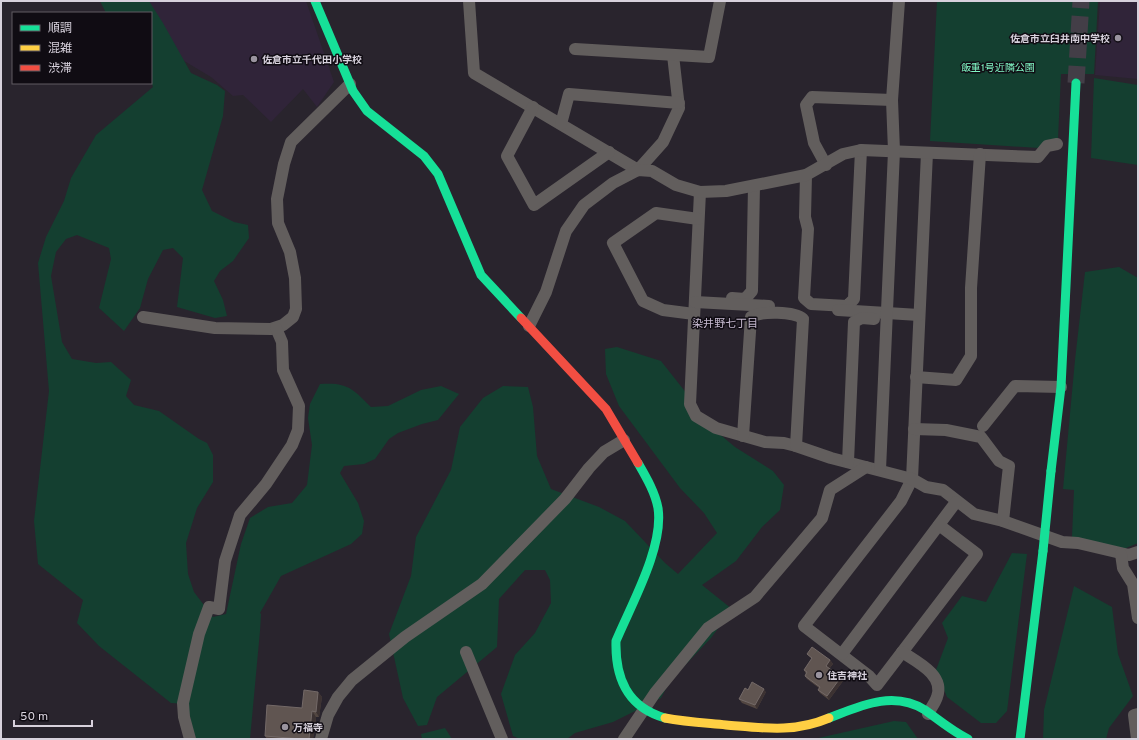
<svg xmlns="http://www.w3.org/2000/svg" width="1139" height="740" font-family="Overpass,'Noto Sans JP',sans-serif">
<rect width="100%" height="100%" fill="#29242d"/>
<!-- built -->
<g fill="#302439">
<polygon points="122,1 306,1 334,82 317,107 303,89 271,122 243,95 233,96 211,77 151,41 151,13"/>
<polygon points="1100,1 1138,1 1138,79 1095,75"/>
</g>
<!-- green -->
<g fill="#143f30">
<path d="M100 1H149L163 23 191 73 217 85 225 91 223 116 202 190 212 211 234 222 248 225 249 238 233 261 220 271 214 281 223 300 227 316 215 318 177 307 183 258 173 248 163 250 148 279 140 308 124 331 99 308 111 259 109 248 77 235 66 239 56 252 51 276 62 342 72 359 96 363 111 362 131 380 126 396 134 405 159 411 199 439 207 443 213 455V482L197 508 186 543 188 574 194 592 213 617 226 614 241 544 250 518 268 507 292 503 307 485 312 445 308 418 310 404 320 384C348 382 353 389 371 407L388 406 421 390 441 386 459 394 438 420 422 424 398 433 389 439 375 459 364 464 344 466 340 473 358 503 364 521 362 534 351 544 281 576 260 613 261 614 260 631 250 739H195L187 704 171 703 99 646 77 623 83 600 38 564 34 521 49 391 38 263 46 237 64 201 71 178 96 135 153 87 151 81V13H106Z"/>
<polygon points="937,1 1098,1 1094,74 1061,74 1058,139 1039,148 930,141"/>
<polygon points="1094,78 1138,85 1138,165 1091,158"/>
<polygon points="1119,267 1138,278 1138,543 1119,551 1072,537 1074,490 1063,489 1075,360 1085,272"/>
<polygon points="617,347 661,361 691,399 704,421 735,447 773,471 784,485 780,510 762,527 736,561 702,585 732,609 711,638 670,681 661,698 613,722 575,733 567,739 520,739 513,736 501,694 515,655 535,633 551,603 550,580 545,570 525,570 499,599 497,647 437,697 427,725 418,726 403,698 389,634 411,576 416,537 451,470 460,427 483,398 503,386 528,387 533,407 537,456 551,489 599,507 625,521 665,563 678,574 717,533 704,513 680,488 619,406 606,374 605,349"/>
<polygon points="1012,553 1027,554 1007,711 996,723 981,723 947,697 936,670 948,638 942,623 962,596 986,602"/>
<polygon points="1074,586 1112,607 1118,654 1133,696 1109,728 1106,739 1043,739 1044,710"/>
<polygon points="894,721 906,722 918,739 814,739"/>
<polygon points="445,728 452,739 422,739 421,734"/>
</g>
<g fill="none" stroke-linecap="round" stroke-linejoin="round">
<!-- secondary-tunnel -->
<polyline stroke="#433e47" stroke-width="17" stroke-dasharray="17 8" stroke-linecap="butt" points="1076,83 1081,1"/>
<!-- street -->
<g stroke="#625e5d" stroke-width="12">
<polyline points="469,1 474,73 638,170 663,142 679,108 673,55"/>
<polyline points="575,49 709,57 720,1"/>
<polyline points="533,107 507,156 534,205 609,152"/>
<polyline points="561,124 569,94 679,103"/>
<polyline points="927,153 912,479 901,501 804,626 869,676 877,685 977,554 939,525"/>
<polyline points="826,165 814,143 806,105 812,97 892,100"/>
<polyline points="806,175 805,217 808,229 804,298 811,304 847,306 854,299 861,150"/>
<polyline points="700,192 690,404 696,416 716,428 765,442 784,443 796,446 831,458 912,479 926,487 943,490 974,514 1003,521 1062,542 1078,543 1129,555 1138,552"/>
<polyline points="732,298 745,299 752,291 754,186"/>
<polyline points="695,302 769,306"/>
<polyline points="838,310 919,315"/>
<polyline points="694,314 663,310 643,301 613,243 656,213 698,219"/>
<polyline points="143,317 215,328 271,329 283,325 293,317 296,309 295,278 290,252 278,223 277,199 284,164 291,142 350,84"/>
<polyline points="529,326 546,292 566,231 584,205 613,183 638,170 652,171 676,185 700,192 726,191 806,175 843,154 861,150 1038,157 1047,146 1057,144"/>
<polyline points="916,377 956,380 971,356 971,288 980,154"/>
<polyline points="983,426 1015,386 1061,387"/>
<polyline points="914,429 946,430 981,437 999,461 1009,466 1003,521"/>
<path d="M743 436 751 317C761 311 794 311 803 319L796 446"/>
<polyline points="848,462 854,322 862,318 874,319"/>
<polyline points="880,470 894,151 892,100 899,1"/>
<polyline points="1121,554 1123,568 1133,584 1138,618"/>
<polyline points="466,652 502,739"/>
<path d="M902 652C917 662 945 675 937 697 935 703 931 708 928 714"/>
<polyline points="842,654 956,502"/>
<polyline points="190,739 184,717 183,703 199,634 209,607 219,609 225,561 240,515 266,484 292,445 298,430 299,406 283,370 282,342 276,328"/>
<polyline points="321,739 328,715 338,697 352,680 405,637 482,584 565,499 589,468 604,452 624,440"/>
<polyline points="624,739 655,693 708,628 755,597 822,518 830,490 866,467"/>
<polyline points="1137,739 1134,715 1138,714"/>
</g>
<!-- fast -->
<g stroke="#16e098" stroke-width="9">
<polyline points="315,1 353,91 367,111 424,156 438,174 481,275 521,318"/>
<path d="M638 463C646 477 655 492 658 508 664 547 631 605 616 641 615 678 627 707 665 718"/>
<polyline points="1051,471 1061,387 1076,83"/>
<path d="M829 718C860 706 893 690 925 710 939 720 952 731 968 739"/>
<polyline points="1020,739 1043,551"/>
</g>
<!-- slow -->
<path stroke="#ffcf43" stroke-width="9" d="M665 718C686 722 706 723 726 725 763 728 794 733 829 718"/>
<!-- jam -->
<polyline stroke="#f24e42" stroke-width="9" points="521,318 606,409 638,463"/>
<!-- fast-bridge -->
<polyline stroke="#16e098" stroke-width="9" points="1043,551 1051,471"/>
</g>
<!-- wall -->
<g fill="#524641">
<polygon points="807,654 830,660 833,664 829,669 843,681 829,700 820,693 818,690 819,688 807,679 805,676 806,674 804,670 812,659"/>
<polygon points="748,690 766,692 757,709 742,703 739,699"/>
<polygon points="318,692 322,697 319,717 316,717 313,739 267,739 265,736 302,708"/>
</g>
<!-- shaded-wall -->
<g fill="#3c3232">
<polygon points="830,660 833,664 828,670 826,666"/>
<polygon points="841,677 843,681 829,700 827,696"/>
<polygon points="764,689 766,692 757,709 755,705"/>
<polygon points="318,692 322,697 319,717 316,712"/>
<polygon points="312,711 316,717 313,739 309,739"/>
</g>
<!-- building -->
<g fill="#605551" stroke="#736967">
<polygon points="812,647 830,660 826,666 841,677 827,696 818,690 820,687 805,676 807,672 804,670 812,658 807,654"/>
<polygon points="752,682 764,689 755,705 739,699 745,688 748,690"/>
<polygon points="304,690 318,692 316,712 312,711 309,739 301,739 265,736 267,705 302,708"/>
</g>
<!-- markers -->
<g fill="#9a949f" stroke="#100c13" stroke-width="1.5">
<circle cx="1118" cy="38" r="4"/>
<circle cx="254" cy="59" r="4"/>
<circle cx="819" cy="675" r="4"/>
<circle cx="285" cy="727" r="4"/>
</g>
<g text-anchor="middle" stroke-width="3" stroke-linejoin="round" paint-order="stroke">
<!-- poi labels -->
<g font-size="10" font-weight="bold" fill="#d7d1dc" stroke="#100c13" text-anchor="start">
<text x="1110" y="42" text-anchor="end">佐倉市立臼井南中学校</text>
<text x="262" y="63">佐倉市立千代田小学校</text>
<text x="827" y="679">住吉神社</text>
<text x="293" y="731">万福寺</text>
</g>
<!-- park labels -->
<g font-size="10" fill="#80f6c4" stroke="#100c13">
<text x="998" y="71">飯重1号近隣公園</text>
</g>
<!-- neighbourhood labels -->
<g font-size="11" fill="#c5b9cf" stroke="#100c13">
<text x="725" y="327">染井野七丁目</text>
</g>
</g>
<!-- border -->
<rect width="1139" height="740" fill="none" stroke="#d7d1dc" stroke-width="4"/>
<!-- legend -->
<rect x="12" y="12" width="140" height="72" fill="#100c13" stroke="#605b63"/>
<rect x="20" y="25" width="20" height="6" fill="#16e098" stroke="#605b63"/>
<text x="48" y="32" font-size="12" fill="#d7d1dc">順調</text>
<rect x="20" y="45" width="20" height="6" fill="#ffcf43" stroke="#605b63"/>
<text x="48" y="52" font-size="12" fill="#d7d1dc">混雑</text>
<rect x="20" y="65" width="20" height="6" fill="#f24e42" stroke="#605b63"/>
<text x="48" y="72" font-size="12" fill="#d7d1dc">渋滞</text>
<!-- scale -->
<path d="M14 720v6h78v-6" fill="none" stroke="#d7d1dc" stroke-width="2"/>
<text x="20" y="720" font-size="12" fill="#d7d1dc" stroke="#100c13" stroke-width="3" paint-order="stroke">50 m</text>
</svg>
